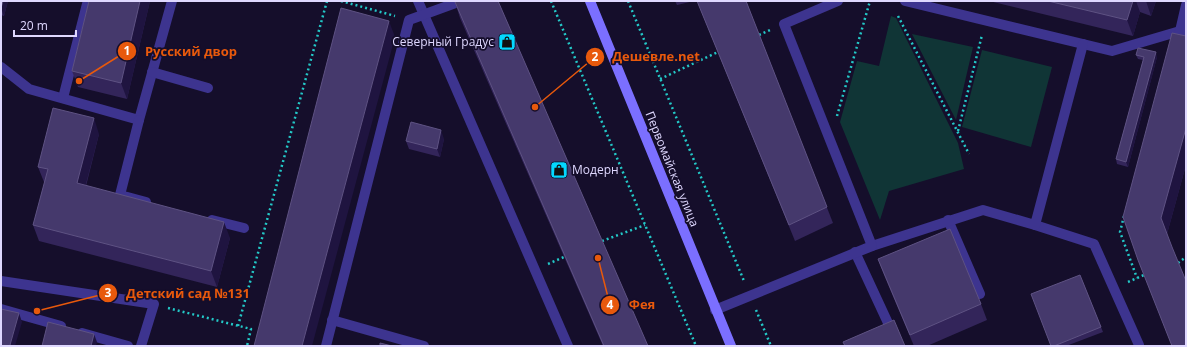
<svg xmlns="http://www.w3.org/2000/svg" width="1187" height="347" font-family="'Open Sans',sans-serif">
<rect width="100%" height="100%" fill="#150e2b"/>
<!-- green -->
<g fill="#103536">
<polygon points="891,16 896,18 958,143 964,169 889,191 880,220 840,122 857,61 879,66"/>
<polygon points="912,34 973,47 956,120"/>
<polygon points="982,50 1052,67 1031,147 962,127"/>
</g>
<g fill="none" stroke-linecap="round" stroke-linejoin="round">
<!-- path -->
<g stroke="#23c8c7" stroke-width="2.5" stroke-dasharray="2 3" stroke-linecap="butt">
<polyline points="341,1 395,16"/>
<polyline points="551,1 696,346"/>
<polyline points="628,1 744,281"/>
<polyline points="898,16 969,154"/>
<polyline points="759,35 770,30"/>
<polyline points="660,79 718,52"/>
<polyline points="837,116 870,1"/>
<polyline points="958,131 982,35"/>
<polyline points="1124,216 1120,232 1137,278"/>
<polyline points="602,241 645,225"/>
<polyline points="1178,263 1186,257"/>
<polyline points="548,264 564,257"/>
<polyline points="1128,282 1144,275"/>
<polyline points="168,308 251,329 247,346"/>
<polyline points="756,310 771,346"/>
<polyline points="238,326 327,1"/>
</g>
<!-- lane -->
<g stroke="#3d348f" stroke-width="10">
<polyline points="418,1 568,346"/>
<polyline points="905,1 1112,51 1180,31"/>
<polyline points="1186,5 1180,31 1186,33"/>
<polyline points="1,67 29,89 139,120 172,1"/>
<polyline points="152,72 208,88"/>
<polyline points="63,98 87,4"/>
<polyline points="139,120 120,195 146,202"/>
<polyline points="212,220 244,228"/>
<polyline points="948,220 980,294"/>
<polyline points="1035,225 1094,244 1139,345"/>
<polyline points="872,246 983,210 1035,225 1083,44"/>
<polyline points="855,252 888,323"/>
<polyline points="1,281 154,304 141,346"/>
<polyline points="1,309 61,326"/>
<polyline points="715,310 872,246 784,24 838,1"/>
<polyline points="332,320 424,346"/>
<polyline points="82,333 128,346"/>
<polyline points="326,346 409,20 461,1"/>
</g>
<!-- secondary -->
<polyline stroke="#7b6fff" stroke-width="10" points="590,1 731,346"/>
</g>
<!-- wall -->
<g fill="#33255a">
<polygon points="1,1 8,1 4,16 1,15"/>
<polygon points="89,1 150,1 127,99 78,87 72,71"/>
<polygon points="675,1 694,1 677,5"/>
<polygon points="697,1 746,1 833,223 795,241"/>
<polygon points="989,1 1156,1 1151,16 1140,12 1133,36"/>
<polygon points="455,2 648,346 603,346 460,18"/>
<polygon points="1186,36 1186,165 1167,234 1186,346 1172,346 1144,275 1123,217"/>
<polygon points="1136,55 1157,57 1128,167 1117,164 1116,159 1143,60 1138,59"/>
<polygon points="99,134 86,186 230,238 217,287 39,241 33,225 45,183 44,182 38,167"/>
<polygon points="444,139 440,157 409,149 406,141"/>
<polygon points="878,259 981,304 987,320 927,346 914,346 884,275"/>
<polygon points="1080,275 1103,332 1066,346 1051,346"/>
</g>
<!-- shaded-wall -->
<g fill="#1f1440">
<polygon points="3,1 8,1 4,16 1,8"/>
<polygon points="140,1 150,1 127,99 121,83"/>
<polygon points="1133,1 1136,1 1140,12 1133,36 1127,20"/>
<polygon points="1146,1 1156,1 1151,16"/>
<polygon points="389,21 395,37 312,346 302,346"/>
<polygon points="1156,52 1157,57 1128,167 1126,162"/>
<polygon points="94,118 99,134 82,199 77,183"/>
<polygon points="1186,128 1186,165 1167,234 1161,218"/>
<polygon points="441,130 444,139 440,157 437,149"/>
<polygon points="224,222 230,238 217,287 211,271"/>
<polygon points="19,313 22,322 15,346 10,346 10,345"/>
<polygon points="94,334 97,342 96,346 91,346"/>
</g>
<!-- building -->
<g fill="#45396c" stroke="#5e5283">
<polygon points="1,1 3,1 1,8"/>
<polygon points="89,1 140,1 121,83 72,71"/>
<polygon points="458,1 498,1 648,346 604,346 455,2"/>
<polygon points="697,1 746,1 827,207 789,225"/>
<polygon points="1048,1 1133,1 1127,20"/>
<polygon points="341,8 389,21 302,346 254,346"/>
<polygon points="1172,33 1186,36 1186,128 1161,218 1172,247 1186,281 1186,346 1172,346 1138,260 1123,217"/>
<polygon points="1138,48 1156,52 1126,162 1116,159 1144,57 1136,55"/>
<polygon points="53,108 94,118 77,183 224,222 211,271 33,225 48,169 38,167"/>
<polygon points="411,122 441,130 437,149 406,141"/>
<polygon points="950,229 981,304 910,335 878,259"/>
<polygon points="1080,275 1101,327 1054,346 1051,346 1031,294"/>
<polygon points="1,309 19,313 10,345 13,346 1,346"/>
<polygon points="894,320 905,346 845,346 843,342"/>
<polygon points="48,322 94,334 91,346 42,346"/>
<polygon points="380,343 392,346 380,346"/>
</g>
<!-- icons -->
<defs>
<symbol id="shop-square" viewBox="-11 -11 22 22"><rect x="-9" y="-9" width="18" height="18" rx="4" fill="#04d8ff" stroke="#150e2b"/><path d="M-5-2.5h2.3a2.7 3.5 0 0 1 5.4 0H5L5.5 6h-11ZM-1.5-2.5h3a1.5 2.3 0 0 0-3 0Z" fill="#111"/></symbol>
</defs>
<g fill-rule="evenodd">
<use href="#shop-square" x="497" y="32" width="20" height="20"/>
<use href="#shop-square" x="549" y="160" width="20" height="20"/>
</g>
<g text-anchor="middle" stroke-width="3.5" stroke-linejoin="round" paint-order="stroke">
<!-- poi labels -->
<g font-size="12" fill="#dfd8ff" stroke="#150e2b" text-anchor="end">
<text x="494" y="46">Северный Градус</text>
<text x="572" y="174" text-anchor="start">Модерн</text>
</g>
<!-- street labels -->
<g font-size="12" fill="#dfd8ff" stroke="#150e2b">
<text transform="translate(672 169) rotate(68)" y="4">Первомайская улица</text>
</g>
</g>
<!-- callouts -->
<path fill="none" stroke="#e8590c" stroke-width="1.5" d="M79 81L127 51M535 107L595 57M37 311L108 293M598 258L610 305"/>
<g fill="#e8590c" stroke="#150e2b" stroke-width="1.5">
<circle cx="79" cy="81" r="4"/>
<circle cx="535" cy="107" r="4"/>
<circle cx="37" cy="311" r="4"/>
<circle cx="598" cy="258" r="4"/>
<circle cx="127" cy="51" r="10"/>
<circle cx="595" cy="57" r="10"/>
<circle cx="108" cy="293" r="10"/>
<circle cx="610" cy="305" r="10"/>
</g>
<g font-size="12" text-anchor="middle" font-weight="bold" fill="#fff">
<text x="127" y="55">1</text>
<text x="595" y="61">2</text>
<text x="108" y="297">3</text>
<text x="610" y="309">4</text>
</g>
<g font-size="13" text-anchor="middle" font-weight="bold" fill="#e8590c" stroke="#150e2b" stroke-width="3.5" stroke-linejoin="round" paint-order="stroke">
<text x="191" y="56">Русский двор</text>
<text x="656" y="61">Дешевле.net</text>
<text x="188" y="298">Детский сад №131</text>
<text x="642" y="309">Фея</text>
</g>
<!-- border -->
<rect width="1187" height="347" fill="none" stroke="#dfd8ff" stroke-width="4"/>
<!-- scale -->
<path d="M14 30v6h62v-6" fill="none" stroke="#dfd8ff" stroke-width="2"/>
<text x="20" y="30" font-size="12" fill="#dfd8ff" stroke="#150e2b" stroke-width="3" paint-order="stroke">20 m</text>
</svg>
